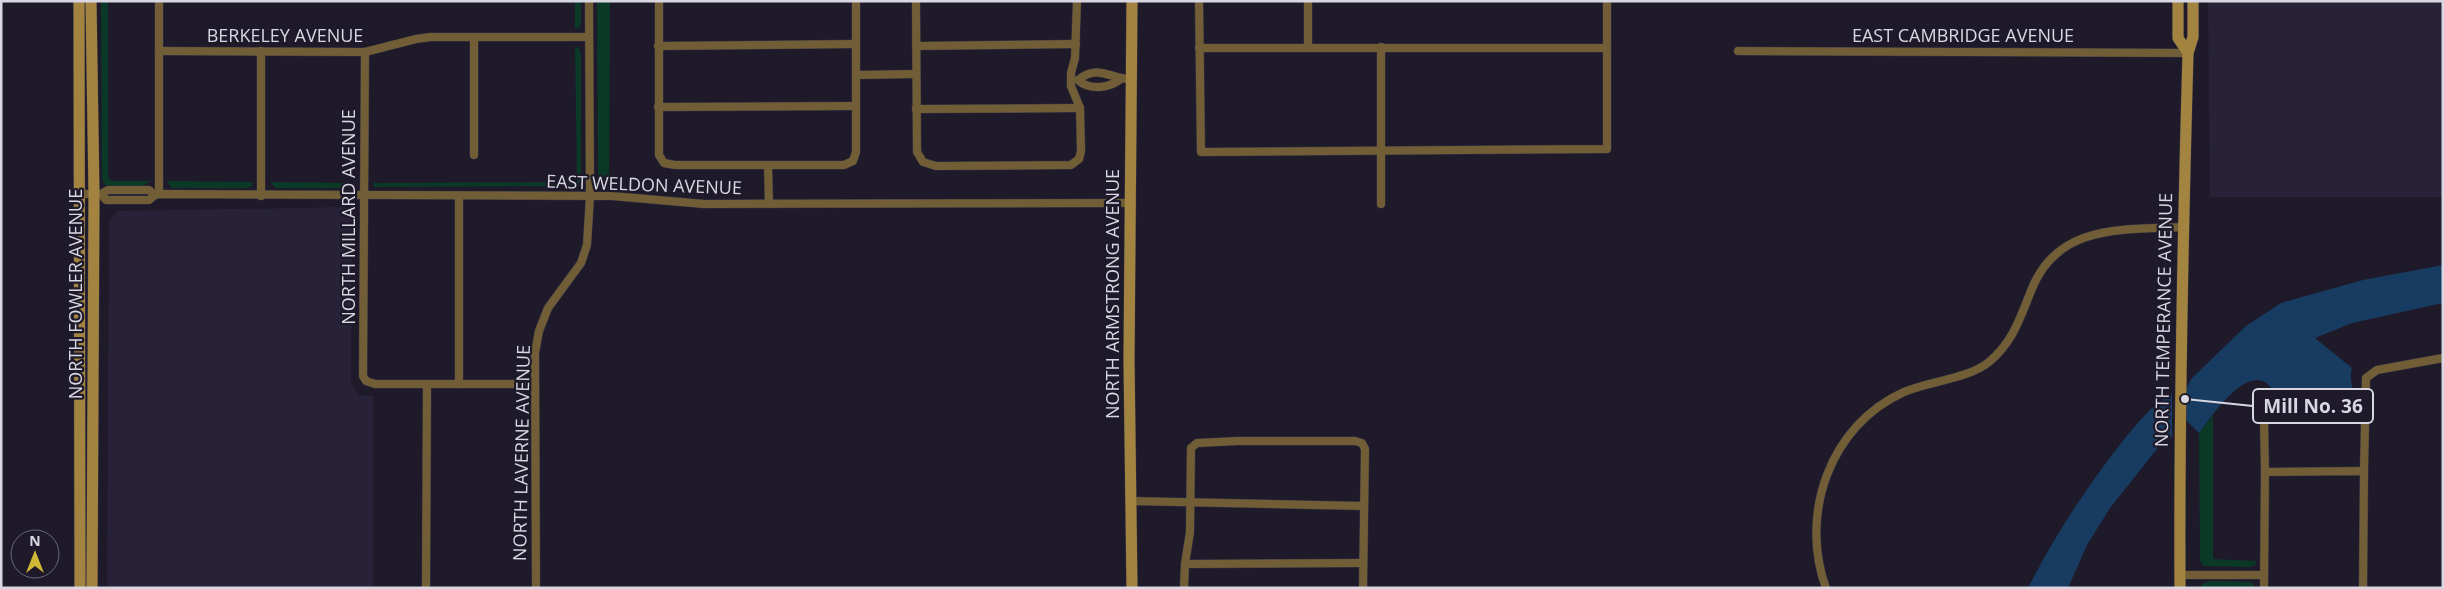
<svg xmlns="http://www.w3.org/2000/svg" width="2444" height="589" font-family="'Open Sans',sans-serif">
<rect width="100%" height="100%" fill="#1e1a2a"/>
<!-- built -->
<g fill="#272238">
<polygon points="2208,1 2443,1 2443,197 2210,197"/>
<polygon points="350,207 352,213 351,385 360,395 373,396 373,588 107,588 109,222 117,211"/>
</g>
<!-- green -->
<g fill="#0b3928">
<path d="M101 1H108V177L112 181H150C143 190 115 188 105 185L102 179Z"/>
<polygon points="575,1 581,1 581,22 579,28 575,29"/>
<polygon points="597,1 610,1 609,188 603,188 598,182"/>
<polygon points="575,46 579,48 581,54 581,182 579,186 374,187 373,183 577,182"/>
<polygon points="167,181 253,182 252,186 247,188 172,188"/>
<polygon points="270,182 355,183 353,186 349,188 276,188"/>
<polygon points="2213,415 2213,559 2256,561 2255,565 2249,567 2203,566 2200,560 2199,433"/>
<polygon points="2210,581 2251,582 2256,588 2200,588 2202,584"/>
</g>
<!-- water -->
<g fill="#183c61">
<path d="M2443 265V303L2352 323 2315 338 2352 368C2348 380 2356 398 2356 412H2273L2272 389C2250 358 2212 416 2199 433L2185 419V390L2192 378 2246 326 2281 303 2363 280Z"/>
<path d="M2172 394V437L2164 440 2110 508 2087 545 2068 588H2028C2055 535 2086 488 2122 442 2136 425 2152 404 2172 394Z"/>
</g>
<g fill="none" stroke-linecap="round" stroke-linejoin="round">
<defs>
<g id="street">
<polyline points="659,1 659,155 664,163 675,165 844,165 853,161 856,152 856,1"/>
<polyline points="916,1 917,152 923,162 936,166 1071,165 1079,159 1081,151 1080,108 1071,86 1071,73 1075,58 1077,1"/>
<polyline points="1199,1 1201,152 1607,149 1607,1"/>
<polyline points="159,4 159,194"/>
<polyline points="474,38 474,155"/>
<polyline points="658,46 856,44"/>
<polyline points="916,46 1076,44"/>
<polyline points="1308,47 1308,1"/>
<polyline points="1199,48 1607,48"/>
<polyline points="159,51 365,52 416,39 431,37 589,37"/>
<polyline points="1738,51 2188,53"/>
<polyline points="365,52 363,376 366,381 375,384 535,384"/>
<polyline points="856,75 916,74"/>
<path d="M1121 79C1109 88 1090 91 1078 80 1098 63 1112 80 1132 79"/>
<polyline points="658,107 856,106"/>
<polyline points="916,109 1080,108"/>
<polyline points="768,165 769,204"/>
<polyline points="79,194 101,194 108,190 149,190 155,195"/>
<polyline points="101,194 106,200 149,200 155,195 159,194 612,196 704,204 1132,203"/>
<polyline points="261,196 261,51"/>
<polyline points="459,196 459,384"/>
<polyline points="1381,204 1381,47"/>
<polyline points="2256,399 2264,419 2265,472"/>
<polyline points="2364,471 2366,378 2377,370 2443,358"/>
<polyline points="1130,501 1364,506"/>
<polyline points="1185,564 1362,563"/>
<polyline points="2180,575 2264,575"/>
<polyline points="426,588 427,385"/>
<polyline points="536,588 535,353 539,331 548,308 581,263 587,245 590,196 589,1"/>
<polyline points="1184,588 1185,564 1190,532 1191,448 1197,443 1238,441 1355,441 1362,443 1365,449 1363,588"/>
<path d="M1826 588C1799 514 1830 425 1904 392 1929 381 1968 379 1989 362 2013 342 2020 318 2031 291 2057 223 2123 230 2183 227"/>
<polyline points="2264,588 2265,472 2364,471 2363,588"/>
</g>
<g id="secondary">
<polyline points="79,1 80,588"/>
<polyline points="91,1 94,194 92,588"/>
<polyline points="1132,1 1129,360 1132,588"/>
<polyline points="2178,1 2178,38 2188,53"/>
<path d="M2180 588C2179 409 2183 231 2188 53L2193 37V1"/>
</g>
</defs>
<!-- street casing -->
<use href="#street" stroke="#383444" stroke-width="9"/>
<!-- secondary casing -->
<use href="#secondary" stroke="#383444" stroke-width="12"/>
<!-- street -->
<use href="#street" stroke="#715e36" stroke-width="8"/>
<!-- secondary -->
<use href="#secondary" stroke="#a28340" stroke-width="11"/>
</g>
<g text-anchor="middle" stroke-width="4.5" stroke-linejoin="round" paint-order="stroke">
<!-- street labels -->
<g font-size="18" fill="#d9d7e2" stroke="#1e1a2a">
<text x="285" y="42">BERKELEY AVENUE</text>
<text x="1963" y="42">EAST CAMBRIDGE AVENUE</text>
<text transform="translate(644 185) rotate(2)" y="6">EAST WELDON AVENUE</text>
<text transform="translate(349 217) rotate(-90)" y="6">NORTH MILLARD AVENUE</text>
<text transform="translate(76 294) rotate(-90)" y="6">NORTH FOWLER AVENUE</text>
<text transform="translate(1113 294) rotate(-90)" y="6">NORTH ARMSTRONG AVENUE</text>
<text transform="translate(2164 320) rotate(-89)" y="6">NORTH TEMPERANCE AVENUE</text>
<text transform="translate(522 453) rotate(-89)" y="6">NORTH LAVERNE AVENUE</text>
</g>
</g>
<!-- callouts -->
<path fill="none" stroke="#d9d7e2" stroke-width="2" d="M2185 399L2253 406"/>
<circle fill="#d9d7e2" stroke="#1e1a2a" stroke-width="2" cx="2185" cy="399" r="5"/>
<rect fill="#1e1a2a" stroke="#d9d7e2" stroke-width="2" x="2253" y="389" width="120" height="34" rx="5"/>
<g font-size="19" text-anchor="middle" font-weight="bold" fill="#d9d7e2">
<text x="2313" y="413">Mill No. 36</text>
</g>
<!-- border -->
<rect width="2444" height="589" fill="none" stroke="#d9d7e2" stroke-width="5"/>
<!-- north arrow -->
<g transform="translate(35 554)"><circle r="24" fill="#1e1a2a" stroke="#696674"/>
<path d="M0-4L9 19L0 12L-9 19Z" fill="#d1b736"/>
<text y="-8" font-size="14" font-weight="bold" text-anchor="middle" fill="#d9d7e2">N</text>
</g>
</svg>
